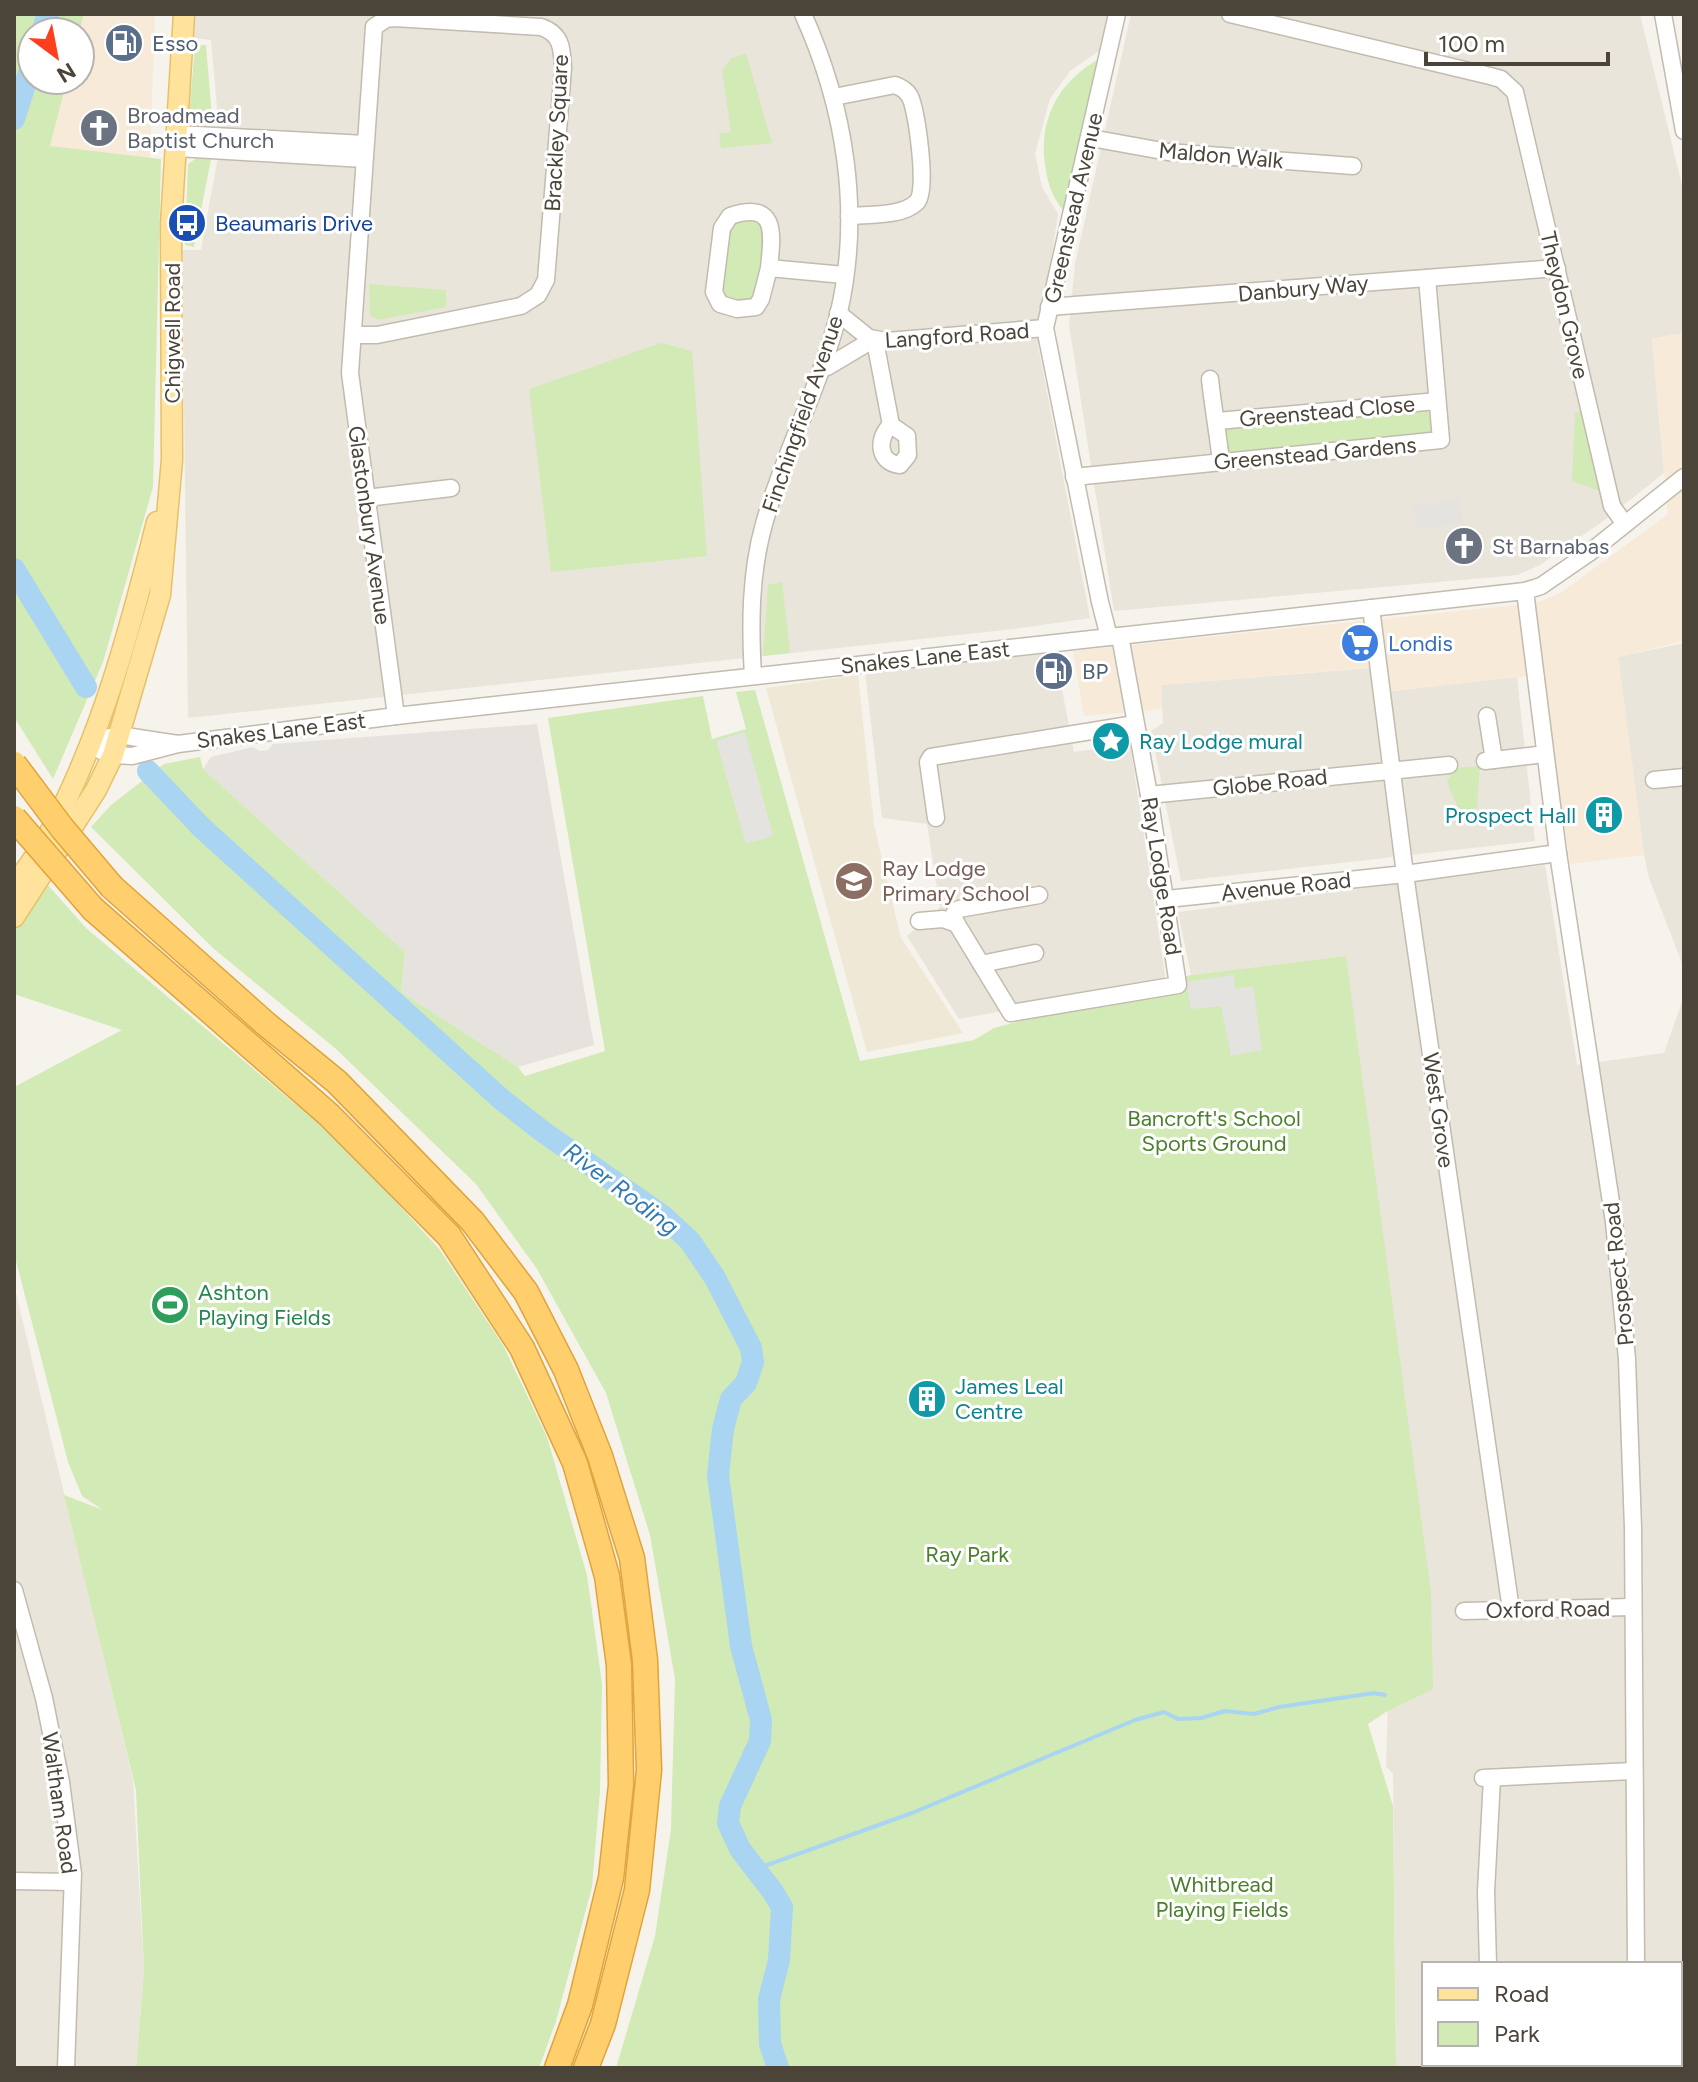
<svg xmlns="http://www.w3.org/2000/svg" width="1698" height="2082" font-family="Figtree,sans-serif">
<rect width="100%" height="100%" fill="#f6f3ec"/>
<!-- residential -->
<g fill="#eae5da" fill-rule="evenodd">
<polygon points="195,14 1108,14 1099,51 1070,71 1050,99 1035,154 1042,187 1058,214 1038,345 1090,618 1014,629 188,718 182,250 201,250 218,157 218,119 211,40 193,38"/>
<polygon points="1131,14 1640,14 1684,193 1684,333 1652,339 1664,473 1606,519 1540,565 1518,575 1114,611 1069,325 1075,264"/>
<polygon points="1684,643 1684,968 1649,878 1644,855 1618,657"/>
<polygon points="1055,653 1074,752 1130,744 1166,981 959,1019 907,936 940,907 927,824 882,818 865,671"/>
<polygon points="1370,668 1375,693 1517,677 1535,841 1181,881 1151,731 1163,723 1161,685"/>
<path d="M1545 865 1577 1065 1664 1053 1684 996V2068H1396L1393 1774 1386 1766 1388 1696 1346 956 1191 975 1178 912ZM1424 1964H1680V2064H1424Z"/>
<polygon points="14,1285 133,1780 144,1971 136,2068 14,2068"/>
</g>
<!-- commercial -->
<g fill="#f7ead8">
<polygon points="84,14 155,14 150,158 50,146 67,80 80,80 79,32"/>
<polygon points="1684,333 1684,641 1618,657 1644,855 1570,864 1543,674 1390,691 1387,666 1161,685 1162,709 1084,716 1073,651 1536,603 1562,592 1668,514 1652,338"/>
</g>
<!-- industrial -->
<polygon fill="#e6e2dd" points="537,724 594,1045 518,1067 401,992 405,952 203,769 211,757 253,747 260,751 268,750 273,744"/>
<!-- education -->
<polygon fill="#efe8d6" points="858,675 874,825 901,938 963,1033 867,1052 766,688"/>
<!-- green -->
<g fill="#d2eab5">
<polygon points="14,14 84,14 79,32 32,32 32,80 67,80 50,146 161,159 153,487 103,662 53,779 14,717"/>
<polygon points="195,45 206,45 213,130 195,127 189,116"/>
<polygon points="746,53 772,143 721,148 719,134 731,132 722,70 732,58"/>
<path d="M1099 59 1064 211C1054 200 1048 185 1046 171 1037 123 1056 83 1099 59Z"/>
<polygon points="197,158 211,159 194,247 185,245 188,164"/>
<path d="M737 219 762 224C773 244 758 283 751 303L727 301 721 292 729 230Z"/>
<polygon points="369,284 446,290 446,307 378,320 370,315"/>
<polygon points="661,343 692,351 707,556 551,572 529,389"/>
<polygon points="1424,408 1429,413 1432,431 1428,435 1228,458 1221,428"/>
<polygon points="1584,411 1602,492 1572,481 1575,413"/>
<polygon points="782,582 790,653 763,656 768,585"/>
<polygon points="755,690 860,1061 974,1040 994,1028 1191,975 1346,956 1431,1592 1433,1689 1386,1712 1368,1724 1393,1806 1396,2068 616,2068 655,1936 671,1829 675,1679 650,1535 606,1393 537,1269 476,1184 336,1049 214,949 91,827 111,805 164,764 200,757 203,769 405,952 401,992 518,1067 525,1076 605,1051 548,718 703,696 712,739 746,729 736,692"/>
<polygon points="1480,766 1477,805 1475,810 1464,818 1451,793 1447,780 1458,768"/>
<polygon points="47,884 86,928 345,1146 440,1250 503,1345 547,1437 587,1575 602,1684 600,1791 592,1887 556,2021 539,2068 136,2068 144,1971 136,1790 64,1495 103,1510 82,1496 68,1462 14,1253 14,1087 122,1030 14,994 14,931"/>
</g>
<!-- parking -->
<g fill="#e5e3e0">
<polygon points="1459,500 1463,523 1417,530 1414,506"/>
<polygon points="745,732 773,836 746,844 716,741"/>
<polygon points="1234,975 1235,989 1253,986 1262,1050 1231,1056 1221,1006 1191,1009 1186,982"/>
</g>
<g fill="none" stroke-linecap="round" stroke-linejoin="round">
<!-- stream -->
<polyline stroke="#a9d4f2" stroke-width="4" points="756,1869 912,1813 1135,1720 1164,1712 1178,1719 1201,1718 1225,1711 1254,1714 1279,1707 1374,1693 1385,1695"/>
<!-- river -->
<g stroke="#a9d4f2" stroke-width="22">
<polyline points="42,32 48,14"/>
<polyline points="14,119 32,63"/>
<polyline points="14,569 86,687"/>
<polyline points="148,771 201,827 501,1099 542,1131 663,1216 690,1241 715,1278 751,1348 753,1362 746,1383 731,1399 723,1429 718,1475 741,1646 761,1720 760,1741 730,1806 728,1823 740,1849 773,1892 782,1907 779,1960 769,1999 770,2044 778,2068"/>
</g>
<defs>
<g id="minor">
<polyline points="1230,14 1490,76 1501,79 1515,92 1612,506 1624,523"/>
<polyline points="1663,14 1684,131"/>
<path d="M834 97 895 85C903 88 910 93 912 102 917 119 928 190 917 202 902 217 868 214 849 216"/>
<polyline points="178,134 365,144"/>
<polyline points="1091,138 1168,152 1353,166"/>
<polyline points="177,148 364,159"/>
<path d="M769 268C772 236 779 200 730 216L722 228 714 292 720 304 737 309 756 307 761 299 769 268 844 275"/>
<polyline points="1049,307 1557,268"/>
<polyline points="838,313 869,338"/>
<path d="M354 335H377L521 306 538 295 546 280 563 68C562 49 562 34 541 27L394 18 386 19 374 27 350 373 396 716"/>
<polyline points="875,341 891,425"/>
<polyline points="822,366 827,367 864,345 869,338 887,341 1045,328"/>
<path d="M1210 379C1213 408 1218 433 1221 462"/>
<polyline points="1218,421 1437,401"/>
<path d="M891 425 907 436 908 455 900 465C877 463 877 437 891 425Z"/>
<polyline points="1074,477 1441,440 1427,278"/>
<polyline points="366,498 451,488"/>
<polyline points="1525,591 1558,853 1614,1222 1627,1359 1633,1528 1636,1964"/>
<polyline points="1371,608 1405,874 1511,1610"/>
<polyline points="1109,637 1100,602 1045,328 1117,14"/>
<path d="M753 676C750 625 750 574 764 524 784 452 821 385 839 312 862 211 845 107 803 14"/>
<polyline points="1487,716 1494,760"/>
<polyline points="178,744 119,735 92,741 101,751 113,755 132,756 178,744 396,716 1525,591 1541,586 1589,553 1684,477"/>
<polyline points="1485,761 1545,754"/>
<polyline points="1654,780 1684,777"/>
<polyline points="1149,795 1449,765"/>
<polyline points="936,818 928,762 931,757 1135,724"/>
<polyline points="1039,895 959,909 954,914 955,921 1011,1013 1178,985 1149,795 1120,636"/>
<polyline points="1167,899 1405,874 1558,853"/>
<polyline points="919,921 943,919 957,924"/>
<polyline points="981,964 1035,953"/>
<polyline points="14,1590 44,1698 61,1782 73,1874 66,2068"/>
<polyline points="1464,1611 1633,1607"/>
<polyline points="1483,1778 1633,1771"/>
<polyline points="14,1881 71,1882"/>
<polyline points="1488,1964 1486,1892 1492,1778"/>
<polyline points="1680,2056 1684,2056"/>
<polyline points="1490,2068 1490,2064"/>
<polyline points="1632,2068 1633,2064"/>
</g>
<g id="major">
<path d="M14 887C25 870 38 854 48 836 101 738 130 630 157 522"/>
<polyline points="14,917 96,790 113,755 160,595 172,460 171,224 184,14"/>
</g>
<g id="highway">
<polyline points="112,887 266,1024 337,1082 473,1222 526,1292 566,1370 600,1456 632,1558 645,1660 649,1770 637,1890 603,2024 586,2068"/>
<polyline points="93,909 329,1115 449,1236 522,1348 575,1463 607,1576 619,1665 621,1785 611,1878 580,2005 557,2068"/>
</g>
</defs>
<!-- minor casing -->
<use href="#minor" stroke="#c2bbae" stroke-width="19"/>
<!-- major casing -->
<use href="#major" stroke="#e6c16a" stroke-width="23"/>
<!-- highway casing -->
<use href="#highway" stroke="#e0a43c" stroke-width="27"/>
<!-- minor -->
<use href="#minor" stroke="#fff" stroke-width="16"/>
<!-- major -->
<use href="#major" stroke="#ffe39c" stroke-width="20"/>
<!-- highway -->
<use href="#highway" stroke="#ffcf6e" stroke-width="24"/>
<defs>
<g id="highway-bridge">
<polyline points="14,764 62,828 112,887"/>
<polyline points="14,818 93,909"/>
</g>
</defs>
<!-- highway-bridge casing -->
<use href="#highway-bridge" stroke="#e0a43c" stroke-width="27" stroke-linecap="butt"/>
<!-- highway-bridge -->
<use href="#highway-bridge" stroke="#ffcf6e" stroke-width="24"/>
</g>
<!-- icons -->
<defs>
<symbol id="fuel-disc" viewBox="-11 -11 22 22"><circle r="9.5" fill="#5c6f8a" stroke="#fff"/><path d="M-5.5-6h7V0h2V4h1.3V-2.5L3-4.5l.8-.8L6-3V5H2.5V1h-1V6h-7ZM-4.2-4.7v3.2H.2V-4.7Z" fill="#fff"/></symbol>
<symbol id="church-disc" viewBox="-11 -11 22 22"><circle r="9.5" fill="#6b7280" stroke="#fff"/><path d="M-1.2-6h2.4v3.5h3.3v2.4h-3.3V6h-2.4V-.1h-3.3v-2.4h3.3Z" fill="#fff"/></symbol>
<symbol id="bus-disc" viewBox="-11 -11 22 22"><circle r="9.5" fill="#1a4fb4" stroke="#fff"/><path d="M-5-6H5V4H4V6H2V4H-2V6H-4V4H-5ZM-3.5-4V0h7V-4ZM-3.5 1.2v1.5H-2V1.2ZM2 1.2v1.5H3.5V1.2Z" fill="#fff"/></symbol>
<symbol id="supermarket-disc" viewBox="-11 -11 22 22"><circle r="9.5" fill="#3f7fe0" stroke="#fff"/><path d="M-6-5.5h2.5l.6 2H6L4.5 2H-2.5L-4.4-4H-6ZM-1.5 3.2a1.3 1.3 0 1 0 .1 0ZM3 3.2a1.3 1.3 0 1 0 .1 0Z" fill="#fff"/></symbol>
<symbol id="sight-disc" viewBox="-11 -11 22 22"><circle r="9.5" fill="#0f9aa8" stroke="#fff"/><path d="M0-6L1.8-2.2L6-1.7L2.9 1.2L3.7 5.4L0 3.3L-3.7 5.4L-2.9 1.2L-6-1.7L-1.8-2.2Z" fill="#fff"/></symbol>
<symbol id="building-disc" viewBox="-11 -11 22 22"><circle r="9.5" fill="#0f9aa8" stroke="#fff"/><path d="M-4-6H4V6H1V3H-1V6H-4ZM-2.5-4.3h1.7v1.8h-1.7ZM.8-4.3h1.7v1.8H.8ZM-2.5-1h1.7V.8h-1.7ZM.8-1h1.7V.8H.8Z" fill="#fff"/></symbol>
<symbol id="school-disc" viewBox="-11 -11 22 22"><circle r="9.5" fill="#8d6e63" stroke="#fff"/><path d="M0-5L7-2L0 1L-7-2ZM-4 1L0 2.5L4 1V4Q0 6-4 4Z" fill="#fff"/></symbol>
<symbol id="stadium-disc" viewBox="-11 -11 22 22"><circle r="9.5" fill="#2e9e5b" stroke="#fff"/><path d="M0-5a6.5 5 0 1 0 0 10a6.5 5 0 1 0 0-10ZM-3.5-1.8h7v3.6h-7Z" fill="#fff"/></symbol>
</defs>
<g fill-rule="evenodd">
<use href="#fuel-disc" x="102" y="21" width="44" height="44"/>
<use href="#church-disc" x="77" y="106" width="44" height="44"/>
<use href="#bus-disc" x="165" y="201" width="44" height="44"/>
<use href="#church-disc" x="1442" y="524" width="44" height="44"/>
<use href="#supermarket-disc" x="1338" y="621" width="44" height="44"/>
<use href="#fuel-disc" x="1032" y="649" width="44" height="44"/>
<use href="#sight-disc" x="1089" y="719" width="44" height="44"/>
<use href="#building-disc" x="1582" y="793" width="44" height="44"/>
<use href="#school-disc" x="832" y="859" width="44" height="44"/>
<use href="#stadium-disc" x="148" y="1283" width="44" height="44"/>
<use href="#building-disc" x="905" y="1377" width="44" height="44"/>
</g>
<g text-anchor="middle" stroke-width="6" stroke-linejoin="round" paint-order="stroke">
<!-- service labels -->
<g font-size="22" fill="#4e5e75" stroke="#fff" text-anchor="start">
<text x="152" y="51">Esso</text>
<text x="1082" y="679">BP</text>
</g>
<!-- worship labels -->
<g font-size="22" fill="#5b616d" stroke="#fff" text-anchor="start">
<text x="127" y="123">Broadmead<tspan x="127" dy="25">Baptist Church</tspan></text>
<text x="1492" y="554">St Barnabas</text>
</g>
<!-- street labels -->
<g font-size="22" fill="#4b4439" stroke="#fff">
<text transform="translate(556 133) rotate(-87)" y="8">Brackley Square</text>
<text transform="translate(1221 155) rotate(5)" y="8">Maldon Walk</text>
<text transform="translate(1073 208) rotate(-77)" y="8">Greenstead Avenue</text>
<text transform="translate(1303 288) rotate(-5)" y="8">Danbury Way</text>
<text transform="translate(1565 305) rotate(77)" y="8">Theydon Grove</text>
<text transform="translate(172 333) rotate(-90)" y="8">Chigwell Road</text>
<text transform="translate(957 335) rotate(-4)" y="8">Langford Road</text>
<text transform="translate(1327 411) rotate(-5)" y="8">Greenstead Close</text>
<text transform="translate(802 414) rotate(-71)" y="8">Finchingfield Avenue</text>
<text transform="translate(1315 453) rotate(-5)" y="8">Greenstead Gardens</text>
<text transform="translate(370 525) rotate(82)" y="8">Glastonbury Avenue</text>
<text transform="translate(925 657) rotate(-6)" y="8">Snakes Lane East</text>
<text transform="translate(281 730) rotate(-7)" y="8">Snakes Lane East</text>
<text transform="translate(1270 782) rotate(-6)" y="8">Globe Road</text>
<text transform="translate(1162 876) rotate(81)" y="8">Ray Lodge Road</text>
<text transform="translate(1286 886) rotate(-6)" y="8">Avenue Road</text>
<text transform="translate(1439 1110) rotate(82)" y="8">West Grove</text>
<text transform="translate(1618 1274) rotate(-96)" y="8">Prospect Road</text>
<text transform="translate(1548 1609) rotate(-1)" y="8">Oxford Road</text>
<text transform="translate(60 1803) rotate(82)" y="8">Waltham Road</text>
</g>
<!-- transit labels -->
<g font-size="22" fill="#164399" stroke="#fff" text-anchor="start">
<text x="215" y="231">Beaumaris Drive</text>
</g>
<!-- shop labels -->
<g font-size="22" fill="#366cbe" stroke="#fff" text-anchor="start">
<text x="1388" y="651">Londis</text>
</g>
<!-- culture labels -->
<g font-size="22" fill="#0d838f" stroke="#fff" text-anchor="start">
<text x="1139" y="749">Ray Lodge mural</text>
<text x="1576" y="823" text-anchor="end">Prospect Hall</text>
<text x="955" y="1394">James Leal<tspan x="955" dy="25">Centre</tspan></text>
</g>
<!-- education labels -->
<g font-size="22" fill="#785e54" stroke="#fff" text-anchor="start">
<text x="882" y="876">Ray Lodge<tspan x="882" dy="25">Primary School</tspan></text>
</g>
<!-- park labels -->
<g font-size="22" fill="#4a7f2a" stroke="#fff">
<text x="1214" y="1126">Bancroft's School<tspan x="1214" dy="25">Sports Ground</tspan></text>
<text x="967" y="1562">Ray Park</text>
<text x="1222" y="1892">Whitbread<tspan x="1222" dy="25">Playing Fields</tspan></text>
</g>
<!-- leisure labels -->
<g font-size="22" fill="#27864d" stroke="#fff" text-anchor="start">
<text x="198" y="1300">Ashton<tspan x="198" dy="25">Playing Fields</tspan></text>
</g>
<!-- water labels -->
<g font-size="24" font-style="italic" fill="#2e7ab2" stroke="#fff">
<text transform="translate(621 1189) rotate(37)" y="8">River Roding</text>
</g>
</g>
<!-- border -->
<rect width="1698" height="2082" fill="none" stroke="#4b4439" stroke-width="32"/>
<!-- legend -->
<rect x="1422" y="1962" width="260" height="104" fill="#ffffff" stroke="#b7b4b0" stroke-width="2"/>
<rect x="1438" y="1988" width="40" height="12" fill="#ffe39c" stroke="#b7b4b0" stroke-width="2"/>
<text x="1494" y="2002" font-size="24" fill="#4b4439">Road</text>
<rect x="1438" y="2022" width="40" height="24" fill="#d2eab5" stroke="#b7b4b0" stroke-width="2"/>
<text x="1494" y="2042" font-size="24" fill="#4b4439">Park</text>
<!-- north arrow -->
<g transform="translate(56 56) rotate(148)"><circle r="38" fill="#ffffff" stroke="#b7b4b0" stroke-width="2"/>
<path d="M0-6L14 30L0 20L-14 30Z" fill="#fc3f1d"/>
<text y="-12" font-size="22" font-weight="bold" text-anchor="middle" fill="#4b4439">N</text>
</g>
<!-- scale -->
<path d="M1426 52v12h182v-12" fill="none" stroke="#4b4439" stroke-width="4"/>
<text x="1438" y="52" font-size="24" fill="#4b4439" stroke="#ffffff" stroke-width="6" paint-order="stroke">100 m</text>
</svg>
